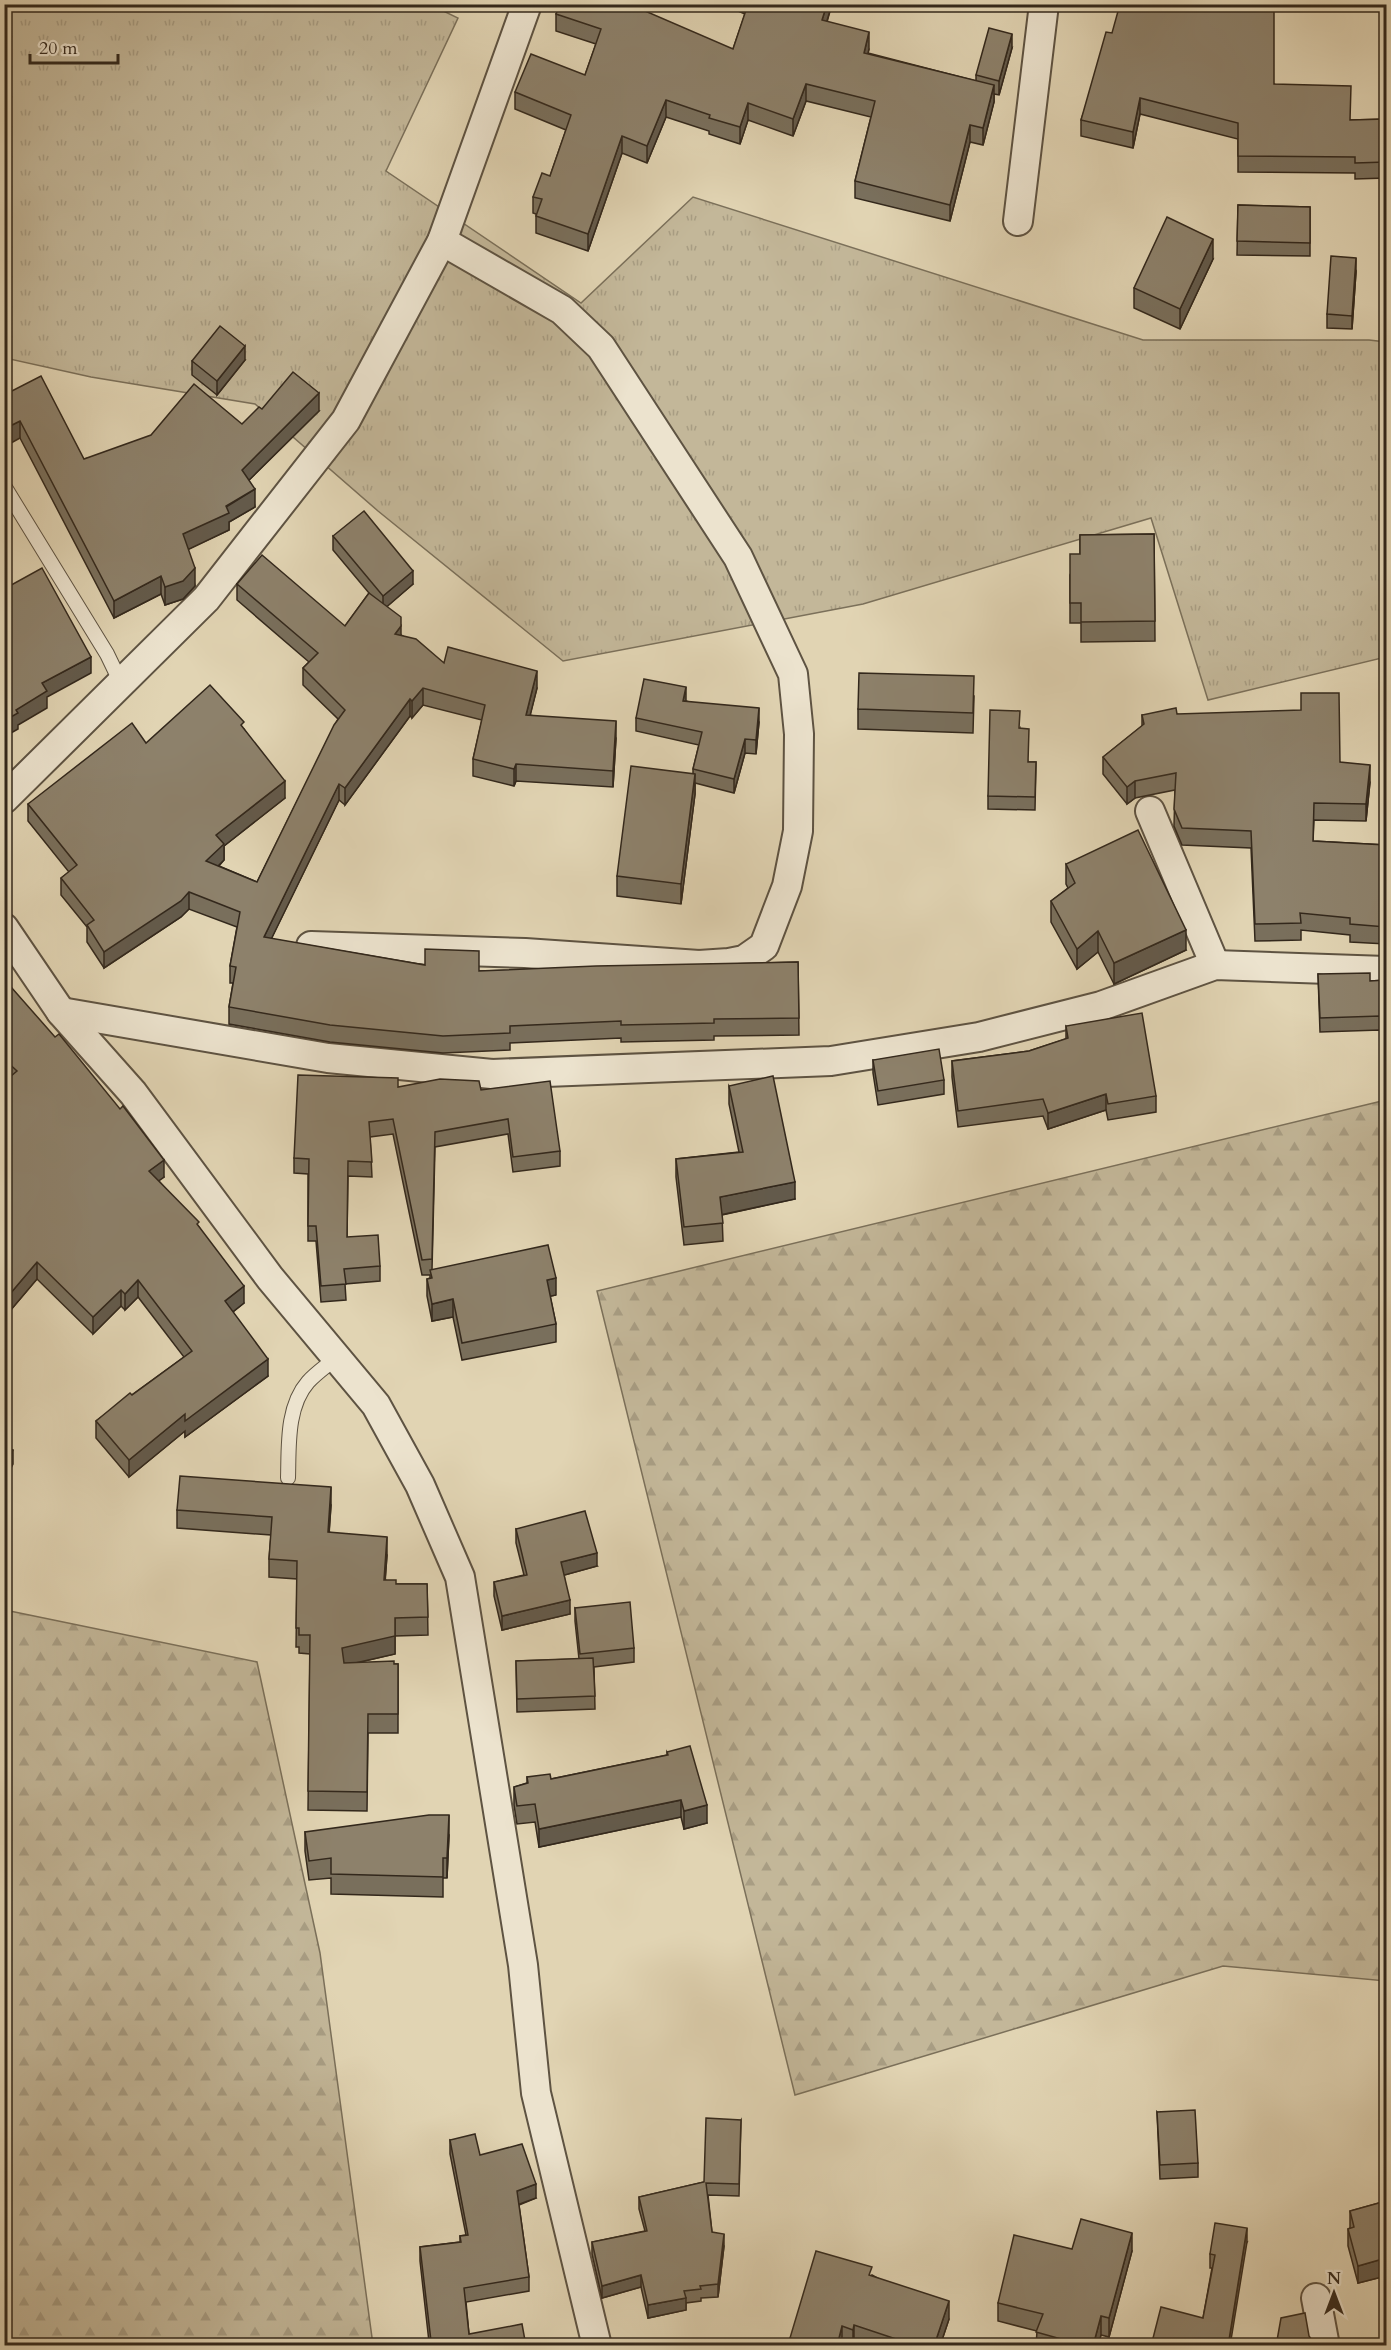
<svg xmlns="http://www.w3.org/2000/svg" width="1391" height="2350" font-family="Cardo,serif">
<defs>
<pattern id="grass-tufts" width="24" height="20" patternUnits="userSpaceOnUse" patternTransform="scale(1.5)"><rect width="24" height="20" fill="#c3b799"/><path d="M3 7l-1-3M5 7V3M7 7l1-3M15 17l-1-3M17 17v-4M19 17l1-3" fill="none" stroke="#a89d83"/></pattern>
<pattern id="forest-firs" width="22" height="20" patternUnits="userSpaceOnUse" patternTransform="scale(1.5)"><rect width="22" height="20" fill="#c3b799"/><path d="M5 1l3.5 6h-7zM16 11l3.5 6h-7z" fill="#a89d83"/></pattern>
</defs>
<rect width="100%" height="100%" fill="#e1d4b3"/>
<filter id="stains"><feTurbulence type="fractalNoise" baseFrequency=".00333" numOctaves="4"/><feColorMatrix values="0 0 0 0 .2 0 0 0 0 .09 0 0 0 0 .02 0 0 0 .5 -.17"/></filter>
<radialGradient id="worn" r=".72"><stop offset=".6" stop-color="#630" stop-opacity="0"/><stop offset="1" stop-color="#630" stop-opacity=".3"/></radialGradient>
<!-- grass -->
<polygon fill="url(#grass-tufts)" stroke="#7b705a" stroke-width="1.5" points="5,5 431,5 458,18 386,171 581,303 693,197 1143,340 1369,340 1386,342 1386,657 1208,700 1151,518 863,604 563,661 378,511 255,404 91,377 5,358"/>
<!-- forest -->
<g fill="url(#forest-firs)" stroke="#7b705a" stroke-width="1.5">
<polygon points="1386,1100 1386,1981 1223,1966 795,2095 597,1291"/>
<polygon points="5,1610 257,1662 320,1953 373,2345 5,2345"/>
</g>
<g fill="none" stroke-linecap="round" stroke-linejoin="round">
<defs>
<g id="lane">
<polyline points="4,486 107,654 121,683"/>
<path d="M288 1478C289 1448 286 1407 308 1382 316 1373 328 1365 337 1357"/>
</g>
<g id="street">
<polyline points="1018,221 1044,4"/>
<polyline points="4,799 206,599 346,420 442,241 527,4"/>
<polyline points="1150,811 1215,965"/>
<polyline points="4,928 61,1012 133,1093 270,1278 376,1405 420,1485 460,1577 523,1965 536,2093 597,2346"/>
<polyline points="311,946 525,953 699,965 729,963 744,960 764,946 787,886 798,831 799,734 793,674 738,557 601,347 562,310 442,241"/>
<polyline points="61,1012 328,1058 492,1074 831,1061 979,1037 1101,1006 1215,965 1386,971"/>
<polyline points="1316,2298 1325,2346"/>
</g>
</defs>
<!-- lane casing -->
<use href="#lane" stroke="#5e5342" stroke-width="16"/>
<!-- street casing -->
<use href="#street" stroke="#5e5342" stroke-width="32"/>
<!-- lane -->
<use href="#lane" stroke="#ece3ce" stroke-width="14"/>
<!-- street -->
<use href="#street" stroke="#ece3ce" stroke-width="28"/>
</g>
<!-- wall -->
<g fill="#796f5c" stroke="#33281c" stroke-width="1.5">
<polygon points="722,4 832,4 827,22 869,49 868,53 976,81 976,75 1012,48 999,95 994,94 994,102 983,145 970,142 950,221 855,198 855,181 871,117 806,101 793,136 748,120 740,144 709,134 709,131 666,117 647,163 622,153 588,251 536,233 536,214 533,213 533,197 550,176 566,130 515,109 515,92 585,75 596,44 556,31 556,14 733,49 745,14"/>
<polygon points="1203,6 1274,84 1351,120 1386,119 1386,178 1355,179 1355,173 1238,172 1238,139 1140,114 1133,148 1081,136 1081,120 1112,33"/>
<polygon points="1238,205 1310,207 1310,256 1237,255"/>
<polygon points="1213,259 1180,329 1134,308 1134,288"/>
<polygon points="1356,272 1352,329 1327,328 1327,314"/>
<polygon points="245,360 217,395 192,375 192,361"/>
<polygon points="4,395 84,459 242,424 262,409 319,411 249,480 255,507 229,522 229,530 188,549 195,586 183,599 165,605 161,594 114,618 20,438"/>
<polygon points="1154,534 1155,641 1081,642 1081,623 1070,623 1070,575 1080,554 1080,535"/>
<polygon points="333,536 413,584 387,606 401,635 444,663 537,688 530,715 616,738 613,787 516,781 514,786 473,776 473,759 482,720 423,705 412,718 410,716 345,805 339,800 271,939 425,965 479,971 798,962 799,1035 714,1036 714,1040 621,1042 621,1038 510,1043 510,1050 443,1053 330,1042 229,1024 229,1007 233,983 230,983 230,966 237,927 189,909 181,917 104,968 87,942 87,927 61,895 61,878 69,872 28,821 28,804 146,743 244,729 285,798 224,846 224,860 219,866 257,882 338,719 303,685 303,668 309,662 237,600 237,584 345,626 369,593 333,550"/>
<polygon points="974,696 973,733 858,729 858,709"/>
<polygon points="686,701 759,722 756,754 745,753 734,793 695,783 695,794 681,904 617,896 617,876 693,774 693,769 699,745 636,731 636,718"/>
<polygon points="1177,714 1340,762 1370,782 1366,821 1314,820 1313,841 1386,845 1386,944 1350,942 1350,935 1301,930 1301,940 1255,941 1251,848 1182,845 1174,826 1175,790 1135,798 1127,804 1103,774 1103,757 1142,726 1142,715"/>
<polygon points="1020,728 1028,762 1036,762 1035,810 988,809 988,796"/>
<polygon points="1066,864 1186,950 1114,984 1098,952 1077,969 1051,922 1051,901 1068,888 1066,884"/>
<polygon points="1318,974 1370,981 1386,980 1386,1045 1381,1046 1380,1030 1320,1032"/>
<polygon points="4,979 164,1177 158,1180 199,1227 244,1303 233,1312 268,1376 185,1437 185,1431 129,1477 96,1438 96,1421 184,1357 138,1297 125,1310 121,1306 93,1334 37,1279 4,1318 4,1082 8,1079 4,1075"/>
<polygon points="1066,1026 1156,1096 1156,1112 1108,1120 1106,1110 1048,1129 1043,1116 958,1127 952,1077 952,1061 1029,1051 1066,1039"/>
<polygon points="873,1060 944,1080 944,1094 878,1105 873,1073"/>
<polygon points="729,1086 795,1199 722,1215 723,1241 684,1245 676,1177 676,1159 739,1152 729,1104"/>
<polygon points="398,1087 481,1090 560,1151 560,1166 513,1172 508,1134 435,1147 432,1270 556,1295 550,1296 556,1324 556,1342 462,1360 453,1317 432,1321 427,1296 427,1279 430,1278 430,1275 422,1275 393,1134 370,1137 372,1177 348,1176 347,1237 380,1266 380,1281 345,1284 346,1300 321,1302 316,1241 308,1241 308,1174 294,1173 294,1158"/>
<polygon points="331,1505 329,1532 387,1555 385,1580 396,1584 427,1584 428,1635 395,1636 395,1654 356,1663 398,1664 398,1733 368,1733 367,1811 308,1810 310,1654 299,1653 299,1647 296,1647 297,1579 269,1577 269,1559 271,1535 177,1528 177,1510"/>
<polygon points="516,1529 597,1566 564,1575 570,1614 502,1630 494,1596 494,1582 524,1575 516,1543"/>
<polygon points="575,1608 634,1648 634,1662 594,1667 595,1709 517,1712 516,1661 579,1659 575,1621"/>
<polygon points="667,1752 707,1823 684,1829 681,1817 539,1847 535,1822 517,1824 514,1805 514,1787 527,1783 527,1777 551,1779 667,1755"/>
<polygon points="305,1832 449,1835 447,1878 443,1878 443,1897 331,1894 331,1878 309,1880 305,1851"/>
<polygon points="1157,2112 1198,2163 1198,2177 1160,2179"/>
<polygon points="741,2120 739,2196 708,2195 712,2232 724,2246 718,2297 701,2298 701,2301 686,2303 686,2310 648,2318 641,2287 602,2298 592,2254 592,2242 645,2231 639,2209 639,2197 704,2182"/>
<polygon points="450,2140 480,2155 536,2198 519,2205 529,2277 529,2291 466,2302 469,2334 526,2346 427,2346 427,2342 429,2342 420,2261 420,2247 460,2242 460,2236 466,2235 450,2154"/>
<polygon points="1386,2201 1386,2276 1358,2283 1348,2246 1348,2229 1350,2228 1350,2211"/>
<polygon points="1247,2242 1203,2318 1212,2268 1210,2268 1210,2254"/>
<polygon points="1072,2249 1132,2251 1109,2337 1101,2335 1098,2346 1036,2346 1037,2331 998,2321 998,2303"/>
<polygon points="872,2275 949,2319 940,2346 862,2346 854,2343 854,2346 848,2346 842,2344 842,2346 790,2346 790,2338"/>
</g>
<!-- shaded-wall -->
<g fill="#635a4b" stroke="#33281c" stroke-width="1.5">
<polygon points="827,4 832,4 822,37 822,20"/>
<polygon points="869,32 869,49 864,69 864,53"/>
<polygon points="1012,34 1012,48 999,95 999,81"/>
<polygon points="806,84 806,101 793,136 793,119"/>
<polygon points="994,85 994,102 983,145 983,128"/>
<polygon points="1140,98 1140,114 1133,148 1133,132"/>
<polygon points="666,100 666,117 647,163 647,146"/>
<polygon points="748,103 748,120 740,144 740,127"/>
<polygon points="970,125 970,142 950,221 950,205"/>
<polygon points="622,136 622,153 588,251 588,234"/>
<polygon points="1213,239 1213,259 1180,329 1180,309"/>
<polygon points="1356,258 1356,272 1352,329 1352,316"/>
<polygon points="245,346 245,360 217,395 217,381"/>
<polygon points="319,393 319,411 242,487 242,470"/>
<polygon points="20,421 20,438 4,447 4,429"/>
<polygon points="255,489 255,507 229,522 229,530 183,552 183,534"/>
<polygon points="11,526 11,544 4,548 4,530"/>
<polygon points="195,568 195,586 183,599 165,605 165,587"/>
<polygon points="413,571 413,584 383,610 383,596"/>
<polygon points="161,576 161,594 114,618 114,601"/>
<polygon points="401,626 401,643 395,634"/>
<polygon points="91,657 91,673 47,697 47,708 18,725 18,729 4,737 4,721 16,710 42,683"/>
<polygon points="537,671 537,688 526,732 526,715"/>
<polygon points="686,687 686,701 683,701"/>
<polygon points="423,688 423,705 412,718 412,701"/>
<polygon points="410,699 410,716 345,805 345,788"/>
<polygon points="759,708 759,722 756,754 756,740"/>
<polygon points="616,721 616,738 613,787 613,771"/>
<polygon points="745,739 745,753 734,793 734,779"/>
<polygon points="516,764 516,781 514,786 514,769"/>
<polygon points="1370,765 1370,782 1366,821 1366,804"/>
<polygon points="695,774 695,794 681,904 681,884"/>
<polygon points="285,781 285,798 224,846 224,860 206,878 206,861 216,835"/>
<polygon points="1135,781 1135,798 1127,804 1127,787"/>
<polygon points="339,784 339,800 264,954 264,937"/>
<polygon points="189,892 189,909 181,917 104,968 104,952"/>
<polygon points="1186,930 1186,950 1114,984 1114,963"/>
<polygon points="1098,931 1098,952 1077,969 1077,949"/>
<polygon points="1106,1094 1106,1110 1048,1129 1048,1113"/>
<polygon points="164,1160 164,1177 149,1188 149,1171"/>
<polygon points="795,1182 795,1199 720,1215 720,1197"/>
<polygon points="37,1262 37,1279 4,1318 4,1301"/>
<polygon points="556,1278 556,1295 547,1297 547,1280"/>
<polygon points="138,1280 138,1297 125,1310 125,1294"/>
<polygon points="244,1286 244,1303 225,1318 225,1301"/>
<polygon points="121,1290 121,1306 93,1334 93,1317"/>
<polygon points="453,1299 453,1317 432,1321 432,1304"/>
<polygon points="268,1359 268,1376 185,1437 185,1431 129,1477 129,1460 185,1414"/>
<polygon points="13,1450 13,1464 4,1482 4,1469"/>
<polygon points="331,1487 331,1505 328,1550 328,1532"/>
<polygon points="387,1537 387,1555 384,1598 384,1580"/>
<polygon points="597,1553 597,1566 561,1576 561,1562"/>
<polygon points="570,1600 570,1614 502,1630 502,1616"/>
<polygon points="395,1618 395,1654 342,1666 342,1648"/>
<polygon points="681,1800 681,1817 539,1847 539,1829"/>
<polygon points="707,1805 707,1823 684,1829 684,1811"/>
<polygon points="449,1815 449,1835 447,1878 447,1858"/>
<polygon points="536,2184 536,2198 517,2205 517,2191"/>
<polygon points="1247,2228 1247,2242 1230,2346 1228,2346"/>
<polygon points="1132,2233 1132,2251 1109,2337 1109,2318"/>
<polygon points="724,2234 724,2246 718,2297 718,2284"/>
<polygon points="1386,2258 1386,2276 1358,2283 1358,2266"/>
<polygon points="641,2275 641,2287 602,2298 602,2286"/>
<polygon points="686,2298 686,2310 648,2318 648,2305"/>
<polygon points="949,2301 949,2319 940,2346 934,2346"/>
<polygon points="1101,2316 1101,2335 1098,2346 1093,2346"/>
<polygon points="854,2325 854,2343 853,2346 853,2330"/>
<polygon points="842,2326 842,2346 837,2346"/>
</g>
<!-- building -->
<g fill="#8d816b" stroke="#33281c" stroke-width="1.5">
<polygon points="560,4 629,4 733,49 748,4 827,4 822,20 869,32 864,53 994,85 983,128 970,125 950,205 855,181 875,101 806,84 793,119 748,103 740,127 709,118 710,115 666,100 647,146 622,136 588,234 536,216 542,199 533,197 542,173 550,176 571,115 515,92 531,54 585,75 601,29 556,14"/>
<polygon points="1120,4 1274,6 1274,84 1351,86 1350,120 1386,119 1386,162 1355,163 1355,157 1238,156 1238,123 1140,98 1133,132 1081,120 1106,32 1112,33"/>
<polygon points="989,28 1012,34 999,81 976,75"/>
<polygon points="1238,205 1310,207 1310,243 1237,241"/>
<polygon points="1167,217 1213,239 1180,309 1134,288"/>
<polygon points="1331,256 1356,258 1352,316 1327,314"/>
<polygon points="220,326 245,346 217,381 192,361"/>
<polygon points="293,372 319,393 242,470 255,489 226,506 229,513 183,534 195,568 183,581 165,587 161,576 114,601 20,421 4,429 4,395 41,376 84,459 151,435 194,384 242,424 259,407 262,409"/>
<polygon points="364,511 413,571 383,596 333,536"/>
<polygon points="4,516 11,526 4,530"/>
<polygon points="1154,534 1155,621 1081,622 1081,603 1070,603 1070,554 1080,554 1080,535"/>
<polygon points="262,555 345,626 369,593 401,617 401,626 395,634 416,639 444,663 448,647 537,671 526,715 616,721 613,771 516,764 514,769 473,759 485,705 423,688 412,701 410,699 345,788 339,784 264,937 425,965 425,949 479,951 479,971 596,966 798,962 799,1018 714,1019 714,1023 621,1025 621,1021 510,1026 510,1033 443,1036 330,1025 229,1007 236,967 230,966 240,912 189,892 181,901 104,952 87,925 94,920 61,878 77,865 28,804 132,723 146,743 210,685 244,722 241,725 285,781 216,835 224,844 206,861 257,882 334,725 345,710 303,668 318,653 237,584"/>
<polygon points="42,568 91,657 42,683 47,691 16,710 18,713 4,721 4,589"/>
<polygon points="859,673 974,676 973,713 858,709"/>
<polygon points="644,679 686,687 683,701 759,708 756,740 745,739 734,779 693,769 702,732 636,718"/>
<polygon points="1301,693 1339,693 1340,762 1370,765 1366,804 1314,803 1313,841 1386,845 1386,927 1350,924 1350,918 1300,913 1301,923 1255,924 1251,831 1182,828 1174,809 1176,773 1135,781 1127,787 1103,757 1144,724 1142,715 1176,708 1177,714 1301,710"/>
<polygon points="990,710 1020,711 1019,728 1029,729 1028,762 1036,762 1035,797 988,796"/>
<polygon points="631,766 695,774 681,884 617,876"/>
<polygon points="1138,830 1186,930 1114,963 1098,931 1077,949 1051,901 1075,883 1066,864"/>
<polygon points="1370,973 1370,981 1386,980 1386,1032 1381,1032 1380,1016 1320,1018 1318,974"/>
<polygon points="4,979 55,1037 59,1034 120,1109 123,1106 164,1160 149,1171 199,1222 197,1224 244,1286 225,1301 268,1359 185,1421 185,1414 129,1460 96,1421 130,1393 132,1395 192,1351 138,1280 125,1294 121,1290 93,1317 37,1262 4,1301 4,1082 17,1071 4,1059"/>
<polygon points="1142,1013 1156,1096 1108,1104 1106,1094 1048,1113 1043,1099 958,1111 952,1061 1029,1051 1068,1038 1066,1026"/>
<polygon points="939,1049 944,1080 878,1091 873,1060"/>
<polygon points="298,1075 398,1078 398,1087 440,1079 479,1081 481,1090 550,1081 560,1151 513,1157 508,1119 435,1132 432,1259 422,1260 393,1119 369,1122 372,1162 348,1161 347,1237 378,1235 380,1266 344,1269 346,1284 321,1286 316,1226 308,1226 309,1159 294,1158"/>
<polygon points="773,1076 795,1182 720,1197 723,1223 684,1227 676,1159 743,1152 729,1086"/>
<polygon points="548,1245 556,1278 547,1280 556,1324 462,1343 453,1299 432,1304 427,1279 432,1278 430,1270"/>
<polygon points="4,1447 13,1450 4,1469"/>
<polygon points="180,1476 331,1487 328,1532 387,1537 384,1580 396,1580 396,1584 427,1584 428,1617 395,1618 395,1636 342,1648 344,1663 394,1661 394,1664 398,1664 398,1714 368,1714 367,1792 308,1791 310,1635 299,1635 299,1628 296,1628 297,1561 269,1559 272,1517 177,1510"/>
<polygon points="585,1511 597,1553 561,1562 570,1600 502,1616 494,1582 527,1575 516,1529"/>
<polygon points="630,1602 634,1648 580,1654 575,1608"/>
<polygon points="593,1658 595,1696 517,1699 516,1661"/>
<polygon points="690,1746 707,1805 684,1811 681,1800 539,1829 535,1804 517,1806 514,1787 528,1783 527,1777 550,1774 551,1779 668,1755 667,1752"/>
<polygon points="429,1815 449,1815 447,1858 443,1858 443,1877 331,1874 331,1858 309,1861 305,1832"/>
<polygon points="1195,2110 1198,2163 1160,2165 1157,2112"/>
<polygon points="706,2118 741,2120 739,2184 706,2183 712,2232 724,2234 718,2284 700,2286 701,2289 684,2291 686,2298 648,2305 641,2275 602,2286 592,2242 647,2231 639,2197 704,2182"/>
<polygon points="475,2134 480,2155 522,2144 536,2184 517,2191 529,2277 464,2288 469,2334 522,2324 526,2346 428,2346 427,2342 431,2341 420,2247 461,2242 460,2236 468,2235 450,2140"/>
<polygon points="1386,2201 1386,2258 1358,2266 1348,2229 1354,2227 1350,2211"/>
<polygon points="1081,2219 1132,2233 1109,2318 1101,2316 1093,2346 1086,2346 1036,2332 1043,2314 998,2303 1014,2235 1072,2249"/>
<polygon points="1215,2223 1247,2228 1228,2346 1151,2346 1161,2307 1203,2318 1215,2255 1210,2254"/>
<polygon points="816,2251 872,2267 869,2275 949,2301 934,2346 917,2346 854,2325 853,2330 842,2326 837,2346 814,2346 790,2338"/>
<polygon points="1305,2313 1309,2336 1316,2346 1276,2346 1281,2318"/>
<polygon points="1369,2341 1370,2346 1343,2346 1343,2343"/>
</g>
<!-- margin -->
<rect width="1391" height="2350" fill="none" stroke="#e1d4b3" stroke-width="24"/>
<rect x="6" y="6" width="1379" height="2338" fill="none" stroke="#33281c" stroke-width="3"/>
<rect x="12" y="12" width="1367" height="2326" fill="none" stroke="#33281c" stroke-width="1.5"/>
<!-- north arrow -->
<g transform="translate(1334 2293)" stroke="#ece3ce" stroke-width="4.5" paint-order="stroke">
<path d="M0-4.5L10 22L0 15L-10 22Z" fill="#33281c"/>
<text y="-9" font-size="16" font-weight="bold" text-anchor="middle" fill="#33281c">N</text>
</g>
<!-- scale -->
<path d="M30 54v9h88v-9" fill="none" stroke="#33281c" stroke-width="3"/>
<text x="39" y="54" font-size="18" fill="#33281c" stroke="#ece3ce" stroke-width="4.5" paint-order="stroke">20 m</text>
<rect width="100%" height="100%" filter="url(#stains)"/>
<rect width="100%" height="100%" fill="url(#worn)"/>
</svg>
